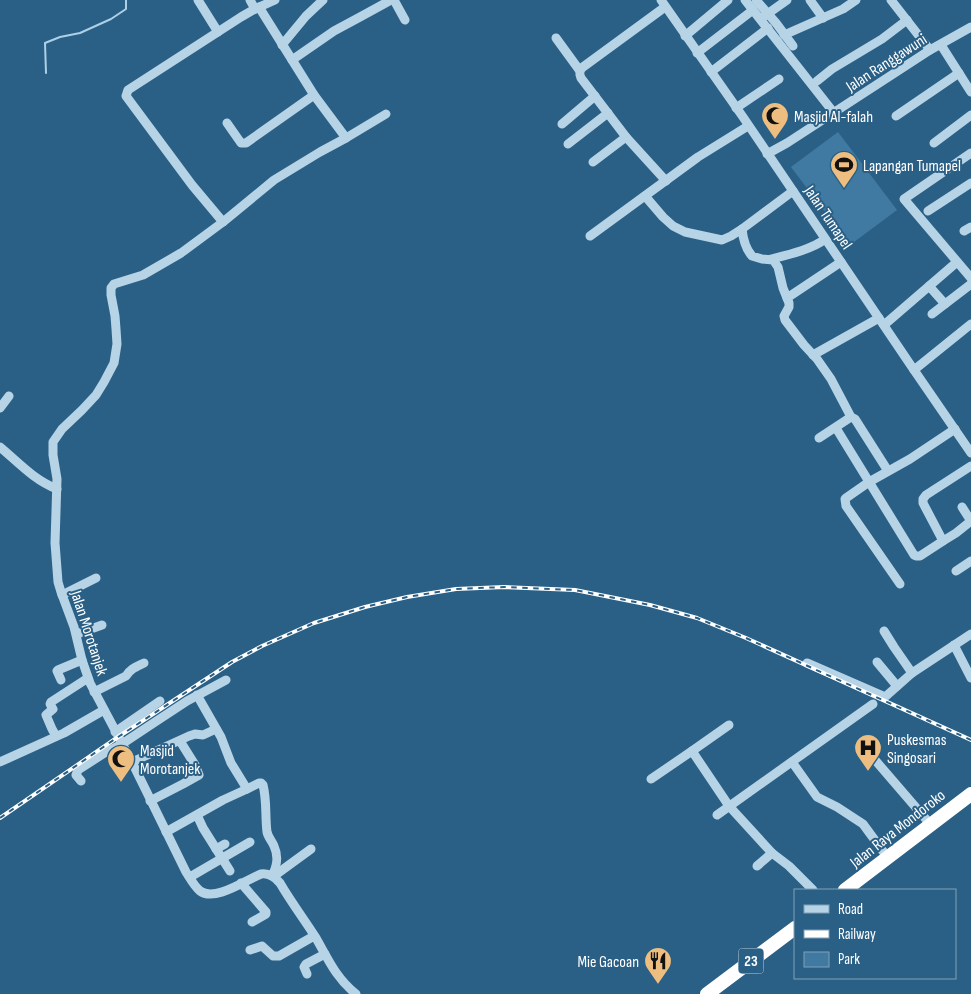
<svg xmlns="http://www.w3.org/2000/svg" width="971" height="994" font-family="'Sofia Sans Condensed',sans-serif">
<rect width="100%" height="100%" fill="#2b6086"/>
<!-- green -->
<polygon fill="#407aa2" points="838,132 897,210 850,245 791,167"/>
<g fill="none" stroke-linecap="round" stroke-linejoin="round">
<!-- stream -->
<polyline stroke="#acd0e7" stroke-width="2" points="46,73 45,43 60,37 80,33 111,19 126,9 126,0"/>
<!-- minor -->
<g stroke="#b7d4e7" stroke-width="9">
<polyline points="198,0 218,32"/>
<polyline points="250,0 255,9"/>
<polyline points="394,0 405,20"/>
<polyline points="661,0 743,117 914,370 971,453"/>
<polyline points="745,0 834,113"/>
<polyline points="756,0 776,23 793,46"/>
<polyline points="810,0 823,18"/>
<polyline points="891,0 930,50"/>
<path d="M259 7 314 95 346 138 320 152 274 180 223 222 181 253 143 275 114 284 111 288V295L115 316 116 329 117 344 114 363 104 382 96 395 82 410 62 429 53 442V455L57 479 55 543 58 582 61 592 74 627 82 660 90 683 132 762 186 872C190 878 194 886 200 891 215 902 246 880 261 874 268 873 275 877 280 883 291 902 304 919 316 938 328 959 336 978 356 994"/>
<path d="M665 7 583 67C579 70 579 73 581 78L626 137 666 181"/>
<polyline points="763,17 787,0"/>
<polyline points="784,35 843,9 856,0"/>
<polyline points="685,36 728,0"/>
<polyline points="556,38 580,71"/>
<polyline points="282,45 306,16 323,0"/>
<polyline points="941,45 971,92"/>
<polyline points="697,53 753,10"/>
<polyline points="292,60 334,31 360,17 391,0"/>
<polyline points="711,72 768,28"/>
<polyline points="817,81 832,69 882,39 907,20"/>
<polyline points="736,108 779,79"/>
<polyline points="896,116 959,73"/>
<polyline points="227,123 241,143 246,143 314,95"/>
<polyline points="562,124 595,96"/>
<polyline points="346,138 386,114"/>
<polyline points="934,143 971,115"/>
<polyline points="568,144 608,113"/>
<polyline points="971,153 904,199 971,278"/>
<polyline points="767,154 787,143 930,50 971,27"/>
<polyline points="593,162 626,137"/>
<polyline points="645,196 663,217 673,226 685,232 722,240 731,236 742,229 793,191"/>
<polyline points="928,211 971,183"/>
<polyline points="223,222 192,185 126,96 128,90 241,17 255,9 275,0"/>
<path d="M742 229C743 239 745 248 752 256L762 259 773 260 778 267 783 288 789 303V307L784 316 785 320 804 345 817 359 831 379 851 417 855 419 888 471"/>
<polyline points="964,231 971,227"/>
<polyline points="590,236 698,157 748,126"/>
<path d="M771 259C787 255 813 249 825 239"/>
<polyline points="929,286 945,304"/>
<polyline points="787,298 841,262"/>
<polyline points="932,314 971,284"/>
<polyline points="884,325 957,262"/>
<polyline points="813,355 879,318"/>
<polyline points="914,370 971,324"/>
<polyline points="0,408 9,396"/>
<polyline points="836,428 914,555 916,556 920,556 943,541 923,503 923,499 926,495 971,466"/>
<polyline points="819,438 851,417"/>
<path d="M0 447C19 463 34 480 57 489"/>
<polyline points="943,541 956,533 971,521 962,507"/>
<polyline points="956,571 971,561"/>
<polyline points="900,584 846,506 845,499 846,498 869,482 910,459 955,429"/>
<polyline points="62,595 96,578"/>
<polyline points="884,631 894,647 912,673"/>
<polyline points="77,634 102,625"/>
<polyline points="954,645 971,678"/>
<polyline points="877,662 897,686"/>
<polyline points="807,663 885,697 912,673 971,634"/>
<polyline points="61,680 57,671 58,670 82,660"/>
<path d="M94 692 126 676C130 669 136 667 144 663"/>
<path d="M197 695 221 737 231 763 247 789 259 783H261L263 785C267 800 265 817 267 832 268 837 272 841 274 846 279 857 277 866 272 876"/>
<polyline points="115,732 160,701"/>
<polyline points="56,736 52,729 46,715 53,709 50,704 51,702 88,678"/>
<polyline points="692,751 729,725"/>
<polyline points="869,753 931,825"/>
<polyline points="0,762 64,733 104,710"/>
<polyline points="132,762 189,736 195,734 203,735 216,729"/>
<polyline points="792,762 817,797 837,807 863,824 888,858"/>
<polyline points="651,779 692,751 729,806 772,853 789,866 813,890"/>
<polyline points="81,781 76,775 78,770 106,752 122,744 149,726 187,701 226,680"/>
<polyline points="150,801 183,784 199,775 195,765 180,741"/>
<polyline points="197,815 203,828 230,871"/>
<polyline points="717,815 873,704"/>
<polyline points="166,832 223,800 247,789"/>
<polyline points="216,849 225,844"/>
<polyline points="757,866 772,853"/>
<polyline points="274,876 311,849"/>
<polyline points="190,877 250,842"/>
<polyline points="241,883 266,912 266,914 252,922"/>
<polyline points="250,950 262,946 273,956 279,956 314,936"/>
<polyline points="307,974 304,967 306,964 325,954"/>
</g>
<!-- highway -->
<g stroke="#fff" stroke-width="14">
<polyline points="845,890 971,794"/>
<polyline points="707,994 795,928"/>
</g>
<defs>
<polyline id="rail" points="0,818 118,737 232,662 262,646 314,623 365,607 407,597 456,589 504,587 575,590 650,605 697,618 746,638 971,740"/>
</defs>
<!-- rail casing -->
<use href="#rail" stroke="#fff" stroke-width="4"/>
<!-- rail -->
<use href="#rail" stroke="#2b6086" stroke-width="2" stroke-dasharray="5.5" stroke-linecap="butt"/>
</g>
<!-- icons -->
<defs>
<symbol id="mosque-pin" viewBox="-11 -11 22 30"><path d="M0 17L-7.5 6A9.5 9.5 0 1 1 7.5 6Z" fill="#edbe80" stroke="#2b6086"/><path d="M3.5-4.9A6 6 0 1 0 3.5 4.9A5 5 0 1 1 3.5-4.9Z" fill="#111"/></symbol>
<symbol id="stadium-pin" viewBox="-11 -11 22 30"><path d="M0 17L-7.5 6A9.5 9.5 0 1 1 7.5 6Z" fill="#edbe80" stroke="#2b6086"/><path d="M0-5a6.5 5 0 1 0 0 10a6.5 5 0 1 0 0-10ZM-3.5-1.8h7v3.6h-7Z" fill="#111"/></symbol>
<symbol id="hospital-pin" viewBox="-11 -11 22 30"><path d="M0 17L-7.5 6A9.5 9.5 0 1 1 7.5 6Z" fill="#edbe80" stroke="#2b6086"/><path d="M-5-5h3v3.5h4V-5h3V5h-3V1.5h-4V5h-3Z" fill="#111"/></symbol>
<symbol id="restaurant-pin" viewBox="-11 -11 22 30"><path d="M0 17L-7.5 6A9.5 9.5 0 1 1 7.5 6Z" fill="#edbe80" stroke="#2b6086"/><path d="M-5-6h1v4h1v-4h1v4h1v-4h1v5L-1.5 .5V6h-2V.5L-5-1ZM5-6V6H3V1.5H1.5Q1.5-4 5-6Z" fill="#111"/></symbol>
</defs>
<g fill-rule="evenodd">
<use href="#mosque-pin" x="759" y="100" width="32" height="43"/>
<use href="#stadium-pin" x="828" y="149" width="32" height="43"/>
<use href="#hospital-pin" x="852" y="732" width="32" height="43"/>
<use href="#mosque-pin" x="105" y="743" width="32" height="43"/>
<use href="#restaurant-pin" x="642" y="945" width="32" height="43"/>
</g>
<g text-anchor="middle" stroke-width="4" stroke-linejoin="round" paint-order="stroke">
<!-- shield labels -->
<rect fill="#2b6086" stroke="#bfcfdb" stroke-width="1" x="738.5" y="948.5" width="25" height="25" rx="4"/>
<g font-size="15" font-weight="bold" fill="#fff">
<text x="751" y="966">23</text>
</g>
<!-- street labels -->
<g font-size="16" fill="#fff" stroke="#2b6086">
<text transform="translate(886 62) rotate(-33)" y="6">Jalan Ranggawuni</text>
<text transform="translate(829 217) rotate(56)" y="6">Jalan Tumapel</text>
<text transform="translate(90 633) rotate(72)" y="6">Jalan Morotanjek</text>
<text transform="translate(897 828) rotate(-38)" y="6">Jalan Raya Mondoroko</text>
</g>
<!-- poi labels -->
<g font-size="16" fill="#fff" stroke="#2b6086" text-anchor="start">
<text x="794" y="122">Masjid Al-falah</text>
<text x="863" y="171">Lapangan Tumapel</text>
<text x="887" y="745">Puskesmas<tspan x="887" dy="18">Singosari</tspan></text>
<text x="140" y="756">Masjid<tspan x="140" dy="18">Morotanjek</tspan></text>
<text x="639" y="967" text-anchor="end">Mie Gacoan</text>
</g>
</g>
<!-- legend -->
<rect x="794" y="889" width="162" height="90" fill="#2b6086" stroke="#80a0b6"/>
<rect x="804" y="905" width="25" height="8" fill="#b7d4e7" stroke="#80a0b6"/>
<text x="838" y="914" font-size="15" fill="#ffffff">Road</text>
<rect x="804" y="930" width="25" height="8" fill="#ffffff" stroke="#80a0b6"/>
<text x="838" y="939" font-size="15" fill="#ffffff">Railway</text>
<rect x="804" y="952" width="25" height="15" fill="#407aa2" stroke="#80a0b6"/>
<text x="838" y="964" font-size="15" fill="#ffffff">Park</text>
</svg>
